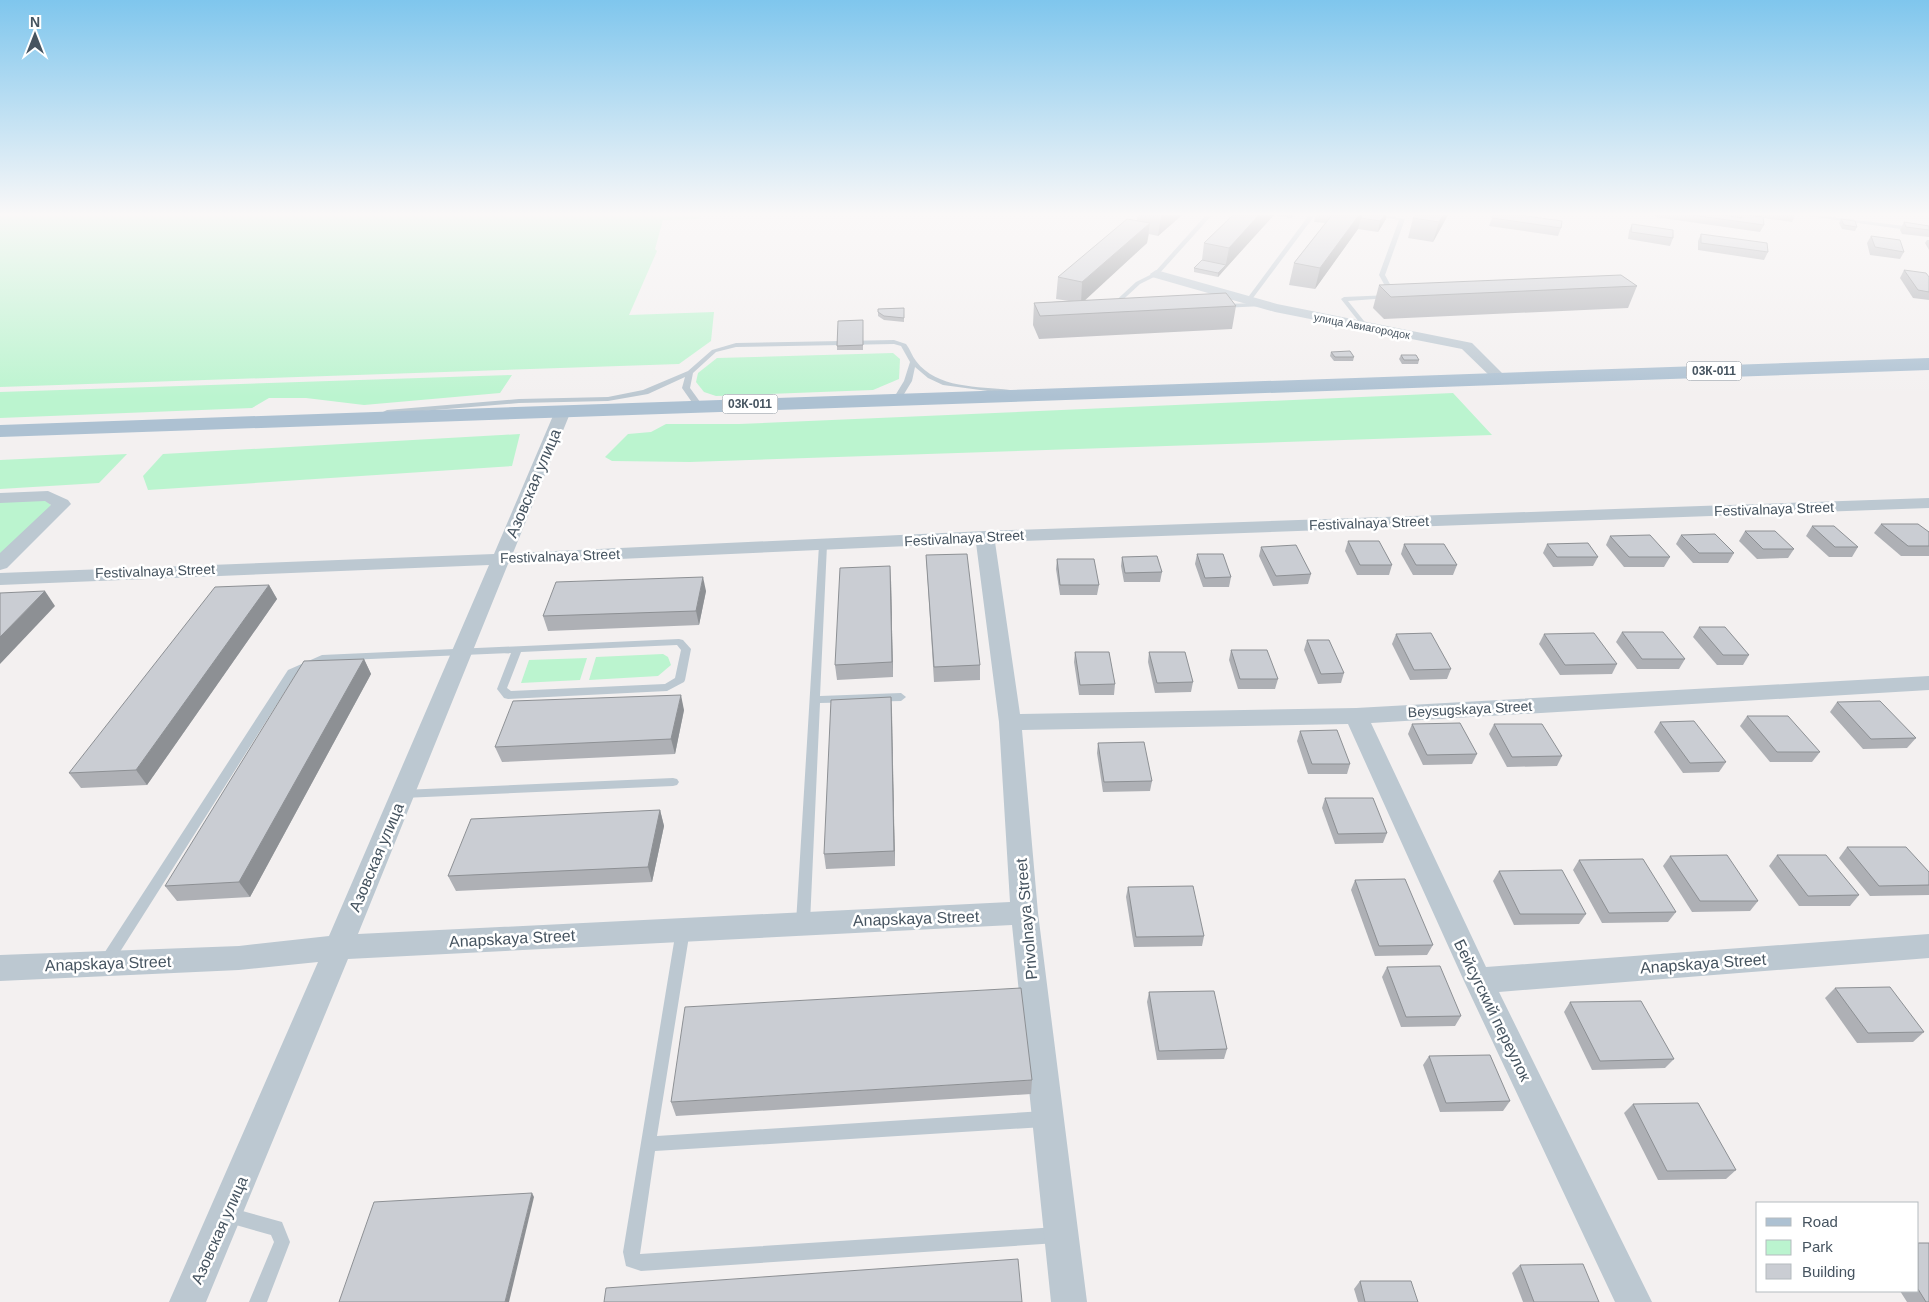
<svg xmlns="http://www.w3.org/2000/svg" width="1929" height="1302" font-family="Arial,sans-serif">
<rect width="100%" height="100%" fill="#f3f0f0"/>
<!-- green -->
<g fill="#bbf4cf">
<polygon points="0,215 700,215 699,219 663,220 655,249 657,251 629,315 714,312 711,341 679,364 0,387"/>
<polygon points="893,353 900,359 899,379 873,390 716,396 704,392 696,382 698,373 717,358"/>
<polygon points="512,375 500,393 364,405 306,398 269,398 252,408 0,418 0,392"/>
<polygon points="1453,393 1492,435 690,462 612,461 605,457 628,434 651,432 666,424 739,424"/>
<polygon points="520,434 512,466 148,490 143,476 163,454"/>
<polygon points="127,454 99,483 0,489 0,460"/>
<polygon points="45,500 53,507 0,557 0,501"/>
<polygon points="663,654 668,657 671,665 658,676 589,680 596,657"/>
<polygon points="587,658 580,680 521,683 529,660"/>
</g>
<g fill="none" stroke-linecap="round" stroke-linejoin="round">
<!-- service -->
<g fill="#bcc8d1" fill-rule="evenodd">
<polygon points="1206,215 1212,215 1158,275 1140,284 1114,308 1110,308 1110,306 1136,282 1154,273"/>
<polygon points="1309,215 1315,215 1250,302 1246,302 1246,300"/>
<polygon points="1370,215 1383,215 1405,219 1385,275 1396,295 1388,298 1348,301 1368,326 1365,328 1363,327 1341,299 1344,297 1390,295 1379,275 1399,220"/>
<polygon points="1801,215 1815,215 1929,229 1929,233"/>
<polygon points="1261,303 1263,304 1263,306 1222,308 1219,306 1222,304"/>
<path d="M894 340 906 344C910 349 912 356 916 361 937 389 978 386 1010 390L1014 392 1010 394 943 385 928 378 915 367 912 381 901 399 894 401 893 399 904 381 910 362 901 346 894 344 736 347 716 352 693 373 690 388 703 406 699 408H696L682 388 685 377 648 394 608 401 519 403 387 414 383 412 387 410 519 399 608 397 643 390 688 371 712 350 736 343Z"/>
<polygon points="823,542 827,545 820,696 901,693 906,697 901,701 820,703 810,923 808,927 803,929 798,927 796,923 819,545"/>
<path d="M679 639 683 640 691 649 685 680 684 682 667 691 508 699 504 698 497 689 511 653 324 661 296 674 111 966 106 968 101 966 99 962 101 958 288 670 322 655ZM677 645 681 650 675 678 665 684 511 691 507 688 521 652Z"/>
<polygon points="673,778 677,779 679,782 677,785 673,786 403,798 399,797 397,794 399,791 403,790"/>
<polygon points="683,924 688,926 690,930 657,1136 1044,1111 1049,1114 1052,1119 1049,1124 1044,1127 655,1151 640,1254 1057,1227 1063,1229 1065,1235 1063,1241 1057,1243 641,1271 626,1266 623,1252 676,930 678,926"/>
<polygon points="228,1207 282,1222 290,1242 267,1302 249,1302 274,1242 271,1235 222,1221 220,1215 222,1209"/>
</g>
<!-- minor -->
<g fill="#bcc8d1" fill-rule="evenodd">
<polygon points="1156,270 1277,304 1472,343 1507,378 1505,381 1495,381 1462,349 1275,312 1152,277 1150,274"/>
<path d="M563 406 571 411 513 553 985 531 1929 498V508L995 542 1020 714 1356 708 1929 676V690L1371 723 1486 967 1929 934V958L1499 992 1652 1302H1615L1464 981 1348 724 1022 730 1038 913 1087 1302H1051L1012 925 348 959 206 1302H169L318 962 239 970 0 981V955L239 946 329 936 489 565 0 585V573L494 554 555 411ZM976 543 999 722 1010 902 358 934 508 564Z"/>
<polygon points="48,491 68,500 71,504 7,568 0,570 0,553 51,505 45,501 0,503 0,493"/>
</g>
<!-- primary -->
<polygon fill="#adc1d2" fill-rule="evenodd" points="1929,358 1929,370 0,437 0,425"/>
</g>
<!-- wall -->
<g fill="#aeb0b5">
<polygon points="1138,215 1182,215 1158,236 1149,234 1147,243 1084,300 1236,306 1232,329 1039,339 1033,325 1034,303 1069,301 1056,299 1058,277 1137,221"/>
<polygon points="1233,215 1294,215 1291,218 1273,215 1218,277 1194,272 1194,268 1202,260 1204,243"/>
<polygon points="1316,215 1387,215 1386,219 1378,232 1358,229 1315,289 1289,285 1294,263 1325,223 1314,222"/>
<polygon points="1415,215 1448,215 1433,242 1408,238 1413,218"/>
<polygon points="1493,215 1561,228 1558,236 1489,226"/>
<polygon points="1655,215 1795,215 1792,222 1763,218 1764,225 1760,232 1655,217"/>
<polygon points="1841,219 1857,227 1855,231 1842,229 1839,223"/>
<polygon points="1904,222 1929,226 1929,237 1902,234 1900,230"/>
<polygon points="1632,224 1673,238 1670,246 1628,239 1629,231"/>
<polygon points="1701,234 1768,252 1764,260 1698,250 1698,241"/>
<polygon points="1871,236 1904,252 1900,259 1870,255 1867,243"/>
<polygon points="1927,240 1929,240 1929,250 1925,243"/>
<polygon points="1904,270 1929,277 1929,300 1913,298 1900,278"/>
<polygon points="1379,285 1637,286 1628,308 1384,319 1373,308"/>
<polygon points="904,308 904,322 884,320 878,316 878,309"/>
<polygon points="863,320 863,350 837,350 837,346"/>
<polygon points="1331,352 1354,357 1353,361 1334,361 1330,356"/>
<polygon points="1401,355 1419,360 1418,364 1402,364 1399,359"/>
<polygon points="1881,524 1929,532 1929,556 1901,556 1874,533"/>
<polygon points="1812,526 1858,547 1852,557 1829,557 1806,536"/>
<polygon points="1745,531 1794,549 1788,558 1757,559 1739,541"/>
<polygon points="1681,535 1734,553 1728,563 1693,563 1676,544"/>
<polygon points="1610,536 1670,557 1664,567 1624,567 1606,545"/>
<polygon points="1348,541 1392,565 1389,575 1357,575 1345,551"/>
<polygon points="1404,544 1457,565 1453,575 1413,575 1401,554"/>
<polygon points="1547,544 1598,557 1593,566 1553,567 1543,553"/>
<polygon points="1261,547 1311,574 1308,584 1273,586 1259,556"/>
<polygon points="1197,554 1231,577 1229,587 1203,587 1195,564"/>
<polygon points="926,555 980,665 980,680 934,682"/>
<polygon points="1122,557 1162,572 1160,582 1124,582 1121,566"/>
<polygon points="1057,559 1099,585 1097,595 1060,595 1056,569"/>
<polygon points="891,580 893,677 837,680 835,665"/>
<polygon points="269,585 277,599 147,785 81,788 69,773"/>
<polygon points="706,591 699,625 548,631 543,616"/>
<polygon points="1699,627 1749,655 1743,665 1717,665 1693,637"/>
<polygon points="1622,632 1685,659 1679,669 1637,669 1616,642"/>
<polygon points="1396,634 1451,669 1447,679 1410,680 1392,644"/>
<polygon points="1544,634 1617,664 1612,674 1560,675 1539,644"/>
<polygon points="1307,640 1344,673 1341,683 1318,684 1304,650"/>
<polygon points="1231,650 1278,679 1275,689 1238,689 1229,660"/>
<polygon points="1075,652 1115,684 1114,695 1079,695 1074,662"/>
<polygon points="1149,652 1193,682 1191,692 1155,693 1148,662"/>
<polygon points="364,659 371,674 250,897 177,901 165,886"/>
<polygon points="891,697 895,866 826,869 824,854"/>
<polygon points="1837,702 1916,738 1907,748 1863,749 1830,712"/>
<polygon points="684,710 675,754 502,762 495,747"/>
<polygon points="1747,716 1820,752 1812,762 1770,762 1740,726"/>
<polygon points="1660,722 1726,762 1719,772 1683,773 1654,732"/>
<polygon points="1412,724 1477,754 1472,764 1423,765 1408,734"/>
<polygon points="1494,724 1562,756 1557,766 1507,767 1489,734"/>
<polygon points="1300,731 1350,764 1347,774 1308,774 1297,741"/>
<polygon points="1098,743 1152,781 1150,791 1103,792 1097,753"/>
<polygon points="1325,798 1387,833 1383,843 1335,844 1322,808"/>
<polygon points="660,810 664,826 652,882 456,891 448,876"/>
<polygon points="1847,847 1929,872 1929,895 1870,896 1839,858"/>
<polygon points="1777,855 1859,895 1850,906 1799,906 1769,866"/>
<polygon points="1670,856 1758,901 1750,911 1692,912 1663,866"/>
<polygon points="1579,860 1676,912 1668,922 1602,923 1573,870"/>
<polygon points="1499,871 1586,914 1579,924 1514,925 1493,881"/>
<polygon points="1355,880 1433,945 1427,955 1375,956 1351,890"/>
<polygon points="1128,887 1204,936 1202,946 1134,947 1126,897"/>
<polygon points="1387,967 1461,1016 1455,1026 1401,1027 1382,977"/>
<polygon points="1835,988 1924,1032 1913,1042 1857,1043 1825,998"/>
<polygon points="1149,992 1227,1049 1224,1059 1157,1060 1147,1002"/>
<polygon points="1570,1002 1674,1059 1665,1068 1592,1070 1564,1012"/>
<polygon points="1429,1056 1510,1101 1503,1111 1440,1112 1423,1065"/>
<polygon points="1032,1080 1031,1094 676,1116 671,1102"/>
<polygon points="1633,1104 1736,1170 1726,1179 1658,1180 1624,1113"/>
<polygon points="1918,1243 1929,1302 1907,1302 1900,1291 1918,1291"/>
<polygon points="1520,1265 1599,1302 1523,1302 1512,1273"/>
<polygon points="1360,1281 1418,1302 1358,1302 1354,1289"/>
</g>
<!-- shaded-wall -->
<g fill="#8d9094">
<polygon points="1162,215 1182,215 1158,236 1161,216"/>
<polygon points="1259,215 1274,215 1225,269 1229,248"/>
<polygon points="1359,215 1362,215 1358,229 1315,289 1320,268"/>
<polygon points="1385,215 1387,215 1386,219 1378,232 1380,221"/>
<polygon points="1443,215 1448,215 1433,242 1439,222"/>
<polygon points="1150,223 1147,243 1081,304 1082,282"/>
<polygon points="1226,265 1225,269 1218,277 1218,273"/>
<polygon points="890,566 891,580 893,677 892,662"/>
<polygon points="703,577 706,591 699,625 696,611"/>
<polygon points="269,585 277,599 147,785 136,770"/>
<polygon points="45,591 55,606 0,664 0,637"/>
<polygon points="364,659 371,674 250,897 239,882"/>
<polygon points="681,695 684,710 675,754 671,739"/>
<polygon points="891,697 892,712 895,866 894,851"/>
<polygon points="660,810 664,826 652,882 648,867"/>
<polygon points="532,1193 534,1197 509,1302 505,1302"/>
</g>
<!-- building -->
<g fill="#cacdd3" stroke="#8d9094">
<polygon points="1233,215 1259,215 1229,248 1204,243"/>
<polygon points="1332,215 1359,215 1320,268 1294,263"/>
<polygon points="1362,215 1385,215 1380,221 1361,218"/>
<polygon points="1415,215 1443,215 1439,222 1413,218"/>
<polygon points="1493,215 1520,215 1562,221 1561,228 1492,218"/>
<polygon points="1692,215 1724,215 1742,218 1742,215 1745,215 1763,217 1764,225"/>
<polygon points="1127,219 1150,223 1082,282 1058,277"/>
<polygon points="1841,219 1855,221 1857,227 1844,225"/>
<polygon points="1904,222 1929,226 1929,230 1906,227"/>
<polygon points="1632,224 1673,230 1673,238 1631,232"/>
<polygon points="1701,234 1767,243 1768,252 1701,243"/>
<polygon points="1871,236 1900,240 1904,252 1875,247"/>
<polygon points="1202,260 1226,265 1218,273 1194,268"/>
<polygon points="1904,270 1926,273 1929,277 1929,292 1918,290"/>
<polygon points="1621,275 1637,286 1391,297 1379,285"/>
<polygon points="1226,293 1236,306 1040,316 1034,303"/>
<polygon points="904,308 904,318 884,316 878,312 878,309"/>
<polygon points="863,320 863,345 837,346 838,321"/>
<polygon points="1350,351 1354,357 1335,357 1331,352"/>
<polygon points="1401,355 1416,355 1419,360 1404,360"/>
<polygon points="1881,524 1918,524 1929,532 1929,546 1908,546"/>
<polygon points="1812,526 1834,526 1858,547 1835,547"/>
<polygon points="1745,531 1775,531 1794,549 1763,549"/>
<polygon points="1715,534 1734,553 1699,553 1681,535"/>
<polygon points="1650,535 1670,557 1629,557 1610,536"/>
<polygon points="1348,541 1379,541 1392,565 1360,565"/>
<polygon points="1588,543 1598,557 1557,557 1547,544"/>
<polygon points="1404,544 1444,544 1457,565 1416,565"/>
<polygon points="1296,545 1311,574 1276,576 1261,547"/>
<polygon points="967,554 980,665 934,667 926,555"/>
<polygon points="1197,554 1223,554 1231,577 1205,578"/>
<polygon points="1157,556 1162,572 1125,573 1122,557"/>
<polygon points="1057,559 1094,559 1099,585 1060,585"/>
<polygon points="890,566 892,662 835,665 840,568"/>
<polygon points="703,577 696,611 543,616 556,582"/>
<polygon points="269,585 136,770 69,773 215,587"/>
<polygon points="45,591 0,637 0,593"/>
<polygon points="1699,627 1725,627 1749,655 1723,655"/>
<polygon points="1622,632 1663,632 1685,659 1642,659"/>
<polygon points="1431,633 1451,669 1414,670 1396,634"/>
<polygon points="1594,633 1617,664 1565,665 1544,634"/>
<polygon points="1307,640 1329,640 1344,673 1321,674"/>
<polygon points="1231,650 1267,650 1278,679 1240,679"/>
<polygon points="1075,652 1109,652 1115,684 1080,685"/>
<polygon points="1149,652 1185,652 1193,682 1157,683"/>
<polygon points="364,659 239,882 165,886 304,661"/>
<polygon points="681,695 671,739 495,747 513,701"/>
<polygon points="891,697 894,851 824,854 831,700"/>
<polygon points="1880,701 1916,738 1871,739 1837,702"/>
<polygon points="1747,716 1788,716 1820,752 1777,752"/>
<polygon points="1694,721 1726,762 1690,763 1660,722"/>
<polygon points="1460,723 1477,754 1427,755 1412,724"/>
<polygon points="1494,724 1542,724 1562,756 1512,757"/>
<polygon points="1337,730 1350,764 1312,764 1300,731"/>
<polygon points="1144,742 1152,781 1104,782 1098,743"/>
<polygon points="1325,798 1373,798 1387,833 1338,834"/>
<polygon points="660,810 648,867 448,876 471,819"/>
<polygon points="1847,847 1906,847 1929,872 1929,885 1879,886"/>
<polygon points="1727,855 1758,901 1700,901 1670,856"/>
<polygon points="1777,855 1826,855 1859,895 1808,896"/>
<polygon points="1643,859 1676,912 1609,913 1579,860"/>
<polygon points="1562,870 1586,914 1520,914 1499,871"/>
<polygon points="1405,879 1433,945 1379,946 1355,880"/>
<polygon points="1193,886 1204,936 1136,937 1128,887"/>
<polygon points="1440,966 1461,1016 1406,1017 1387,967"/>
<polygon points="1890,987 1924,1032 1868,1033 1835,988"/>
<polygon points="1021,988 1032,1080 671,1102 685,1007"/>
<polygon points="1214,991 1227,1049 1159,1051 1149,992"/>
<polygon points="1641,1001 1674,1059 1600,1061 1570,1002"/>
<polygon points="1490,1055 1510,1101 1446,1103 1429,1056"/>
<polygon points="1698,1103 1736,1170 1667,1171 1633,1104"/>
<polygon points="532,1193 505,1302 339,1302 374,1202"/>
<polygon points="1918,1243 1929,1243 1929,1302 1926,1302 1918,1289"/>
<polygon points="1018,1259 1022,1302 604,1302 606,1288"/>
<polygon points="1583,1264 1599,1302 1534,1302 1520,1265"/>
<polygon points="1360,1281 1411,1281 1418,1302 1365,1302"/>
</g>
<!-- sky -->
<linearGradient id="sky" x2="0" y2="1"><stop stop-color="#7fc6ed"/><stop offset="0.54" stop-color="#faf8f8"/><stop offset="1" stop-color="#faf8f8" stop-opacity="0"/></linearGradient>
<rect width="1929" height="397" fill="url(#sky)"/>
<g text-anchor="middle" stroke-width="5" stroke-linejoin="round" paint-order="stroke">
<!-- far-street labels -->
<g font-size="11" fill="#465460" stroke="#fff">
<text transform="translate(1362 326) rotate(11)" y="4">улица Авиагородок</text>
</g>
<!-- shield labels -->
<g fill="#fff" stroke="#7e8790" stroke-width="1">
<rect x="1686.5" y="361.5" width="55" height="19" rx="4"/>
<rect x="722.5" y="394.5" width="55" height="19" rx="4"/>
</g>
<g font-size="12" font-weight="bold" fill="#465460">
<text x="1714" y="375">03К-011</text>
<text x="750" y="408">03К-011</text>
</g>
<!-- street labels -->
<g font-size="14" fill="#465460" stroke="#fff">
<text transform="translate(1774 509) rotate(-2)" y="5">Festivalnaya Street</text>
<text transform="translate(1369 523) rotate(-2)" y="5">Festivalnaya Street</text>
<text transform="translate(964 538) rotate(-3)" y="5">Festivalnaya Street</text>
<text transform="translate(560 556) rotate(-2)" y="5">Festivalnaya Street</text>
<text transform="translate(155 571) rotate(-2)" y="5">Festivalnaya Street</text>
<text transform="translate(1470 709) rotate(-3)" y="5">Beysugskaya Street</text>
</g>
<!-- near-street labels -->
<g font-size="16" fill="#465460" stroke="#fff">
<text transform="translate(533 483) rotate(-67)" y="6">Азовская улица</text>
<text transform="translate(376 857) rotate(-67)" y="6">Азовская улица</text>
<text transform="translate(916 918) rotate(-2)" y="6">Anapskaya Street</text>
<text transform="translate(1026 919) rotate(-95)" y="6">Privolnaya Street</text>
<text transform="translate(512 938) rotate(-3)" y="6">Anapskaya Street</text>
<text transform="translate(108 963) rotate(-2)" y="6">Anapskaya Street</text>
<text transform="translate(1703 963) rotate(-4)" y="6">Anapskaya Street</text>
<text transform="translate(1493 1010) rotate(64)" y="6">Бейсугский переулок</text>
<text transform="translate(219 1230) rotate(-66)" y="6">Азовская улица</text>
</g>
</g>
<!-- legend -->
<rect x="1756" y="1202" width="162" height="90" fill="#ffffff" stroke="#b5bbbf"/>
<rect x="1766" y="1218" width="25" height="8" fill="#adc1d2" stroke="#b5bbbf"/>
<text x="1802" y="1227" font-size="15" fill="#465460">Road</text>
<rect x="1766" y="1240" width="25" height="15" fill="#bbf4cf" stroke="#b5bbbf"/>
<text x="1802" y="1252" font-size="15" fill="#465460">Park</text>
<rect x="1766" y="1264" width="25" height="15" fill="#cacdd3" stroke="#b5bbbf"/>
<text x="1802" y="1277" font-size="15" fill="#465460">Building</text>
<!-- north arrow -->
<g transform="translate(35 35)" stroke="#ffffff" stroke-width="4" paint-order="stroke">
<path d="M0-4L9 19L0 12L-9 19Z" fill="#465460"/>
<text y="-8" font-size="14" font-weight="bold" text-anchor="middle" fill="#465460">N</text>
</g>
</svg>
